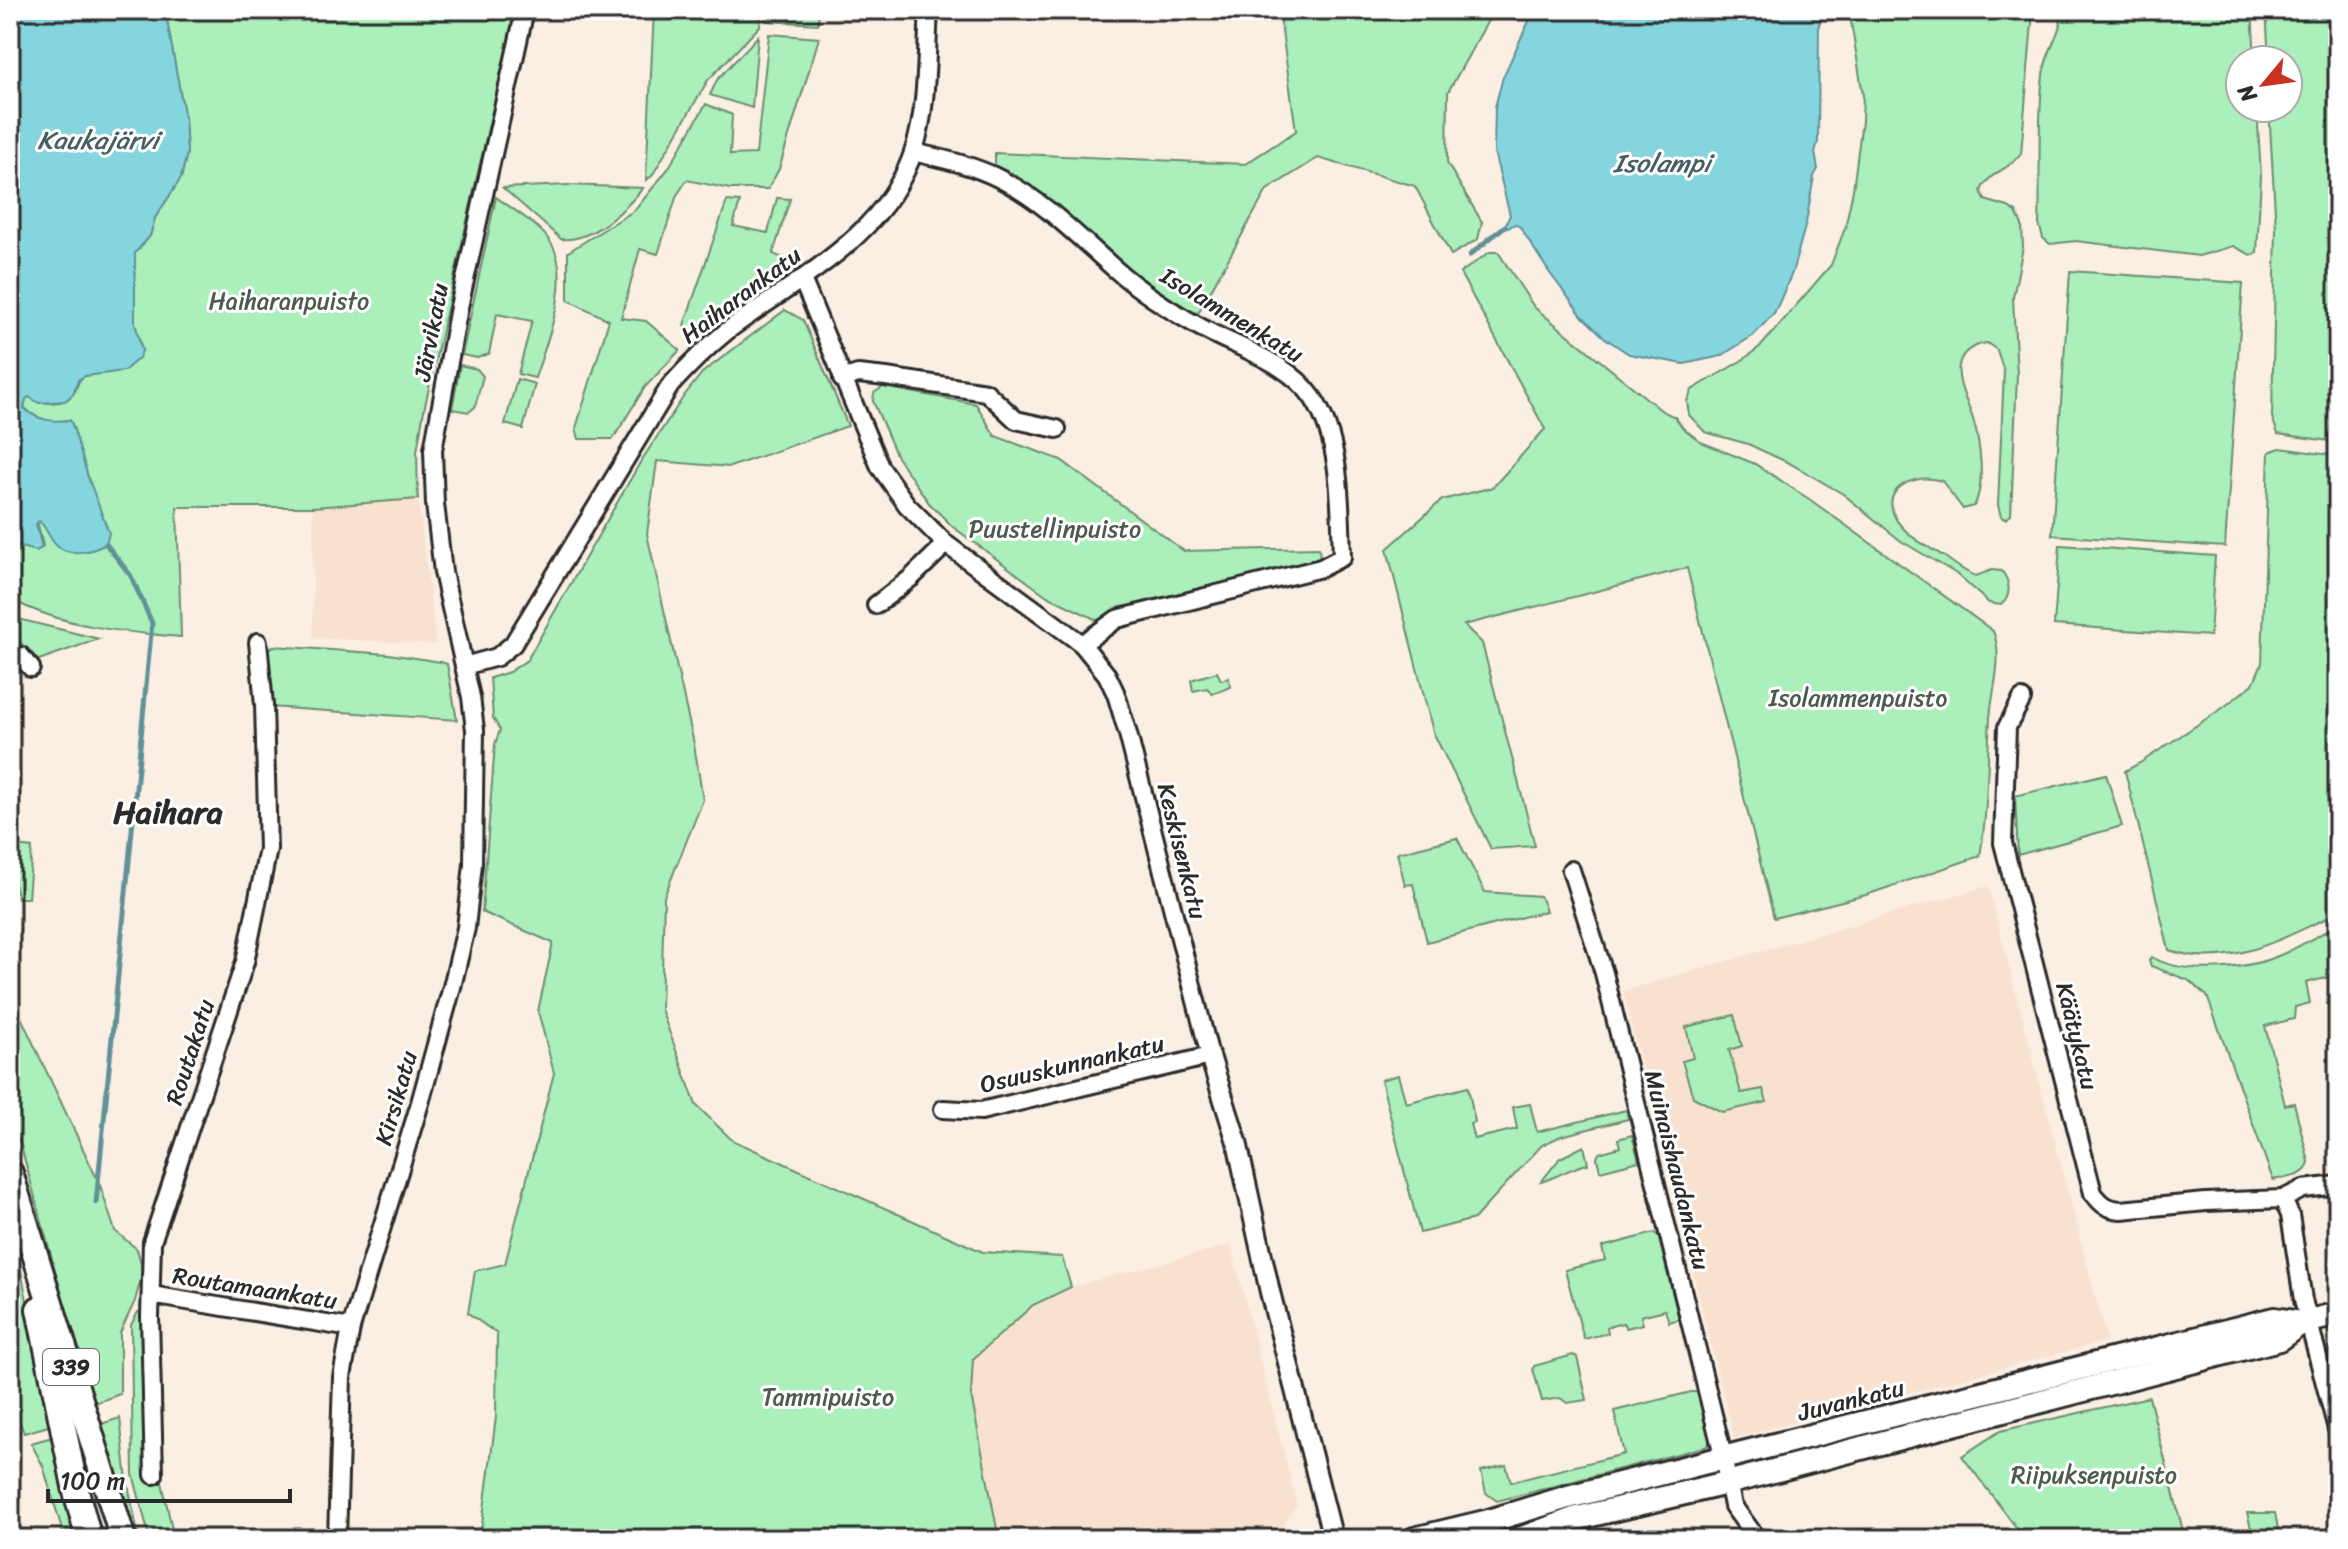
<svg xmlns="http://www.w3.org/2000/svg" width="2348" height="1549" font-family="Sriracha,sans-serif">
<rect width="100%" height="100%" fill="#fbeee3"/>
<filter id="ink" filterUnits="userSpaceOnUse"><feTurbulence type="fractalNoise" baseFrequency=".0125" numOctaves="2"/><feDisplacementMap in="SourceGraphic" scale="16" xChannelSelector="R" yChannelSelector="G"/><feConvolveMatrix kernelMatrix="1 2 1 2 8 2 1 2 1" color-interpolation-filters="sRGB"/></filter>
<g filter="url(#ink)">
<!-- built -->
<g fill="#f8e2cf">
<polygon points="418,499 436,644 313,638 313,507"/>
<polygon points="1988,886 2107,1341 1734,1438 1623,991"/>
<polygon points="1231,1245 1297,1505 1274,1539 999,1539 971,1395 973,1359 1033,1305 1071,1287"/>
</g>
<!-- green -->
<g fill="#abefba" stroke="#6b8d72" stroke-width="2">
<path d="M165 10H515L424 410 417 451 418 499 313 507H177L181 637C122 632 64 627 10 599V544L36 551 43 546 37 521 43 523 88 477 72 424 67 420C52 424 35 419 24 407L26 399 29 397C41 404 65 407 74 393 79 385 76 381 85 376L142 351 135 323V253L150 236 155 218 181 178 187 153 185 119Z"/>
<polygon points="536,10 599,10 598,19 535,16"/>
<polygon points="654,10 761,10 760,26 708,80 652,176 646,180"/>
<polygon points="766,10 819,10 818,24 766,21"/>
<polygon points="1279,10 1494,10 1448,92 1447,163 1482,222 1478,239 1451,255 1415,186 1318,158 1267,190 1197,315 1142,280 1059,206 1027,183 995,165 995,153 1245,164 1296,131"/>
<path d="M1849 10H2033L2021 154C2010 170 1988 172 1981 191L1985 200 2008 207 2016 212 2022 225 2023 247 2013 298 2017 375 2011 515 2005 519 2001 517 1998 505 2004 372 1997 350 1987 343C1974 345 1962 351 1959 365 1956 382 1968 403 1973 419 1980 443 1986 484 1974 506L1963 509 1942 481C1930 477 1917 478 1906 483 1882 496 1891 518 1908 533 1918 543 1933 549 1945 557 1955 564 1964 572 1976 576L1992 570 2002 571C2010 582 2012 596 2001 605L1989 603 1955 573 1901 541 1843 494 1791 464 1748 444 1705 432 1689 415 1687 401 1692 390 1744 359 1762 345 1831 265 1845 228 1853 190 1862 121 1863 95Z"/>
<path d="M2062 10H2252L2255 60H2240V108H2257L2261 176 2257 253 2251 255 2233 246 2199 256 2076 241 2050 244 2043 238 2039 224C2041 175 2037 123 2043 75 2046 51 2062 33 2062 10Z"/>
<polygon points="2266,10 2338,10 2338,442 2278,434 2272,417 2276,229 2269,108 2288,108 2288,60 2269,60"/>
<polygon points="769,34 819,38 779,169 768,189 730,189 687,180 677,195 658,254 640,249 621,318 646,321 680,350 645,387 613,439 579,439 576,428 609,320 568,300 568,252 635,210 668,169 706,104 732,115 730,155 756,154"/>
<polygon points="758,36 752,108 710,95 717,80"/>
<path d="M568 185 643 188C625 210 592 242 561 239L503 188Z"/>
<path d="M496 197C511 208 539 225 549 240 575 275 547 341 535 378L518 374 532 321 497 314 489 354 477 358 462 355Z"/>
<polygon points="777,198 790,199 773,254 793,262 689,341 684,325 727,201 740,202 733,226 768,233"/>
<path d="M1490 252H1498L1534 307 1662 411 1675 417 1683 428 1701 442 1755 464 1809 499 1993 631C2004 657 1992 691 1990 718 1987 765 1988 810 1980 856L1866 895 1774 918 1687 568 1464 625 1482 643 1535 846 1491 849 1433 732 1387 549 1442 500 1493 487 1545 429 1460 273Z"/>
<polygon points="2070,271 2243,283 2225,547 2052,535"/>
<polygon points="785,310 803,320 848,426 730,467 657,461 647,534 694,744 703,800 664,897 661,1009 696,1105 732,1140 983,1252 1062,1257 1071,1287 1033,1305 973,1359 971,1395 999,1539 476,1539 482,1525 496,1417 497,1334 468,1313 475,1271 505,1264 554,1073 538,1011 553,943 482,912 495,744 500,730 493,718 490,678 509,672 527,660 641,461 684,396 702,373"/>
<polygon points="460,365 477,369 483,376 475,407 469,412 452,409"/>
<polygon points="517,379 535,384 523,429 505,424"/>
<polygon points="883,387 976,404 995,436 1061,460 1184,551 1319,548 1320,559 1118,608 1099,621 1047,596 953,527 929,503 897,457 873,401 874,393"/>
<path d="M2280 448 2338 456V913C2284 937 2229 971 2169 950L2125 771 2140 763 2224 707 2253 684 2262 663 2269 452Z"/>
<polygon points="2060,545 2215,556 2210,636 2054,625"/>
<polygon points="10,617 99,639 33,662 18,638 10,642"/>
<polygon points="273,646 389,654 441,662 447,664 457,720 270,707 263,654"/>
<polygon points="1217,672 1221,680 1229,678 1230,687 1212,694 1207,688 1193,691 1191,680"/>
<polygon points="2106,774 2122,826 2018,855 2015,796"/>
<polygon points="1457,838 1485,892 1540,896 1546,911 1427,942 1413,884 1405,885 1397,853"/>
<polygon points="15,846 32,848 28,898 18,898 10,871 10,846"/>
<path d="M2338 925V975L2306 983 2310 1003 2295 1007 2294 1019 2265 1026 2285 1105 2294 1103 2309 1162C2306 1178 2287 1177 2273 1180L2207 996 2188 980 2151 966 2149 960 2152 957C2186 977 2253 969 2287 952 2305 944 2321 933 2338 925Z"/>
<polygon points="10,994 100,1185 115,1231 137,1249 143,1271 135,1301 120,1333 120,1394 92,1404 20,1143 10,1125"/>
<polygon points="1734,1015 1742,1046 1729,1050 1741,1093 1763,1089 1767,1102 1722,1112 1693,1097 1682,1061 1693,1058 1686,1027"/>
<polygon points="1398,1075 1406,1103 1468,1087 1475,1122 1470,1124 1474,1139 1517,1129 1513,1107 1530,1104 1537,1132 1626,1110 1628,1119 1561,1136 1542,1145 1474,1219 1420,1233 1381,1080"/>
<polygon points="1632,1135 1639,1161 1600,1171 1597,1158 1599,1153 1620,1147 1618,1139"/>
<path d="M1584 1146 1588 1164C1571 1167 1558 1177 1541 1182L1560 1158Z"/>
<polygon points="10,1216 52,1425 24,1433 10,1397"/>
<polygon points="1654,1233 1658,1235 1679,1319 1669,1322 1665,1310 1641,1316 1643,1324 1626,1328 1623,1323 1607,1327 1608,1333 1584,1339 1565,1270 1605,1260 1602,1247"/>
<polygon points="138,1312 145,1312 156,1476 162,1482 174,1539 150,1539 133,1474 131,1325"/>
<polygon points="1573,1355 1577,1357 1587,1400 1567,1403 1560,1398 1542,1401 1533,1369 1534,1366"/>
<polygon points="1691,1392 1697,1392 1710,1438 1708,1446 1497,1501 1486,1493 1481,1471 1506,1465 1511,1482 1624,1454 1614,1411"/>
<polygon points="2149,1397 2185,1539 2025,1539 1962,1456 2000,1431"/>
<polygon points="120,1418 127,1480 139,1539 135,1539 98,1425"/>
<polygon points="56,1436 76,1539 65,1539 43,1466 31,1443"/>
<polygon points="2247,1513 2275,1513 2280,1539 2254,1539"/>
</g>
<!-- water -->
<g fill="#85d5df" stroke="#619197" stroke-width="2">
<path d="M10 10H165L185 119 187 153 181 178 155 218 150 236 135 253V323L142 351 139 358 124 371 85 376 78 380 73 394 65 401 39 403 29 397 26 399 24 408C37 421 53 422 70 420L72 424 88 477 109 533 106 544C91 552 67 558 54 543 48 535 46 527 39 521L36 524 42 548 36 551 10 544Z"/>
<polygon points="1534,10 1827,10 1819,24 1818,142 1815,152 1818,169 1814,176 1806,223 1792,273 1779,303 1774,313 1754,335 1721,356 1684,364 1629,354 1605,338 1583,317 1549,272 1520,227 1515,224 1508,228 1505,226 1510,215 1494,152 1495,107 1503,77"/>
</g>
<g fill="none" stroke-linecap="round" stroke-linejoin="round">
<!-- stream -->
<g stroke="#619197" stroke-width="5">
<polyline points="1470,255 1505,226"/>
<polyline points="96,1203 152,623 131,576 106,544"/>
</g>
<defs>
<g id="minor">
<path d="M913 152C943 159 973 165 1000 179 1044 201 1078 237 1115 269 1140 291 1171 311 1200 327 1237 348 1288 361 1313 398 1342 442 1340 506 1342 557L1321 568 1117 619 1082 644"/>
<polyline points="802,279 880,467 907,505 946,544 1082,644 1107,675 1116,694 1128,734 1210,1056 981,1111 943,1109"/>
<polyline points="842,379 858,374 886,377 986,392 1016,420 1057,429"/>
<polyline points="876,605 911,578 946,544"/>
<polyline points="10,655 21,656 31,668"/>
<path d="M464 666 497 657 513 644 670 386C688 366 706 348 727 331 795 280 886 237 914 150 928 106 926 56 929 10"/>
<path d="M2022 699 2007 727 2003 843 2093 1193C2101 1204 2107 1209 2121 1210L2206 1202 2283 1199 2303 1189 2338 1185"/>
<polyline points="1571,870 1604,973 1721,1447 1733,1506 1757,1539"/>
<polyline points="2283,1199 2290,1215 2303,1300 2338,1433"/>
<polyline points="151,1295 351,1328"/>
<polyline points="154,1475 150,1317 152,1242 245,962 268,849 264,705 258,642"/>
<polyline points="337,1539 342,1377 351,1328 420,1103 452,987 466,928 473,864 475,730 471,697 443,572 435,504 433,450 459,307 525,10"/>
</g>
<polyline id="tertiary" points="1210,1056 1237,1142 1270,1292 1333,1539"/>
<g id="secondary">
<polyline points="1414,1539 1489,1521 1568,1497 2274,1319 2301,1323"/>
<polyline points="1519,1539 1574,1519 1727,1483 2279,1339 2301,1323 2338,1314"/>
</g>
<g id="primary">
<polyline points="10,1173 123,1539"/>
<polyline points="39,1309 76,1491 89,1539"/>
</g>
</defs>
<!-- minor casing -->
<use href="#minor" stroke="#2b2b2b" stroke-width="22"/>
<!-- tertiary casing -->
<use href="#tertiary" stroke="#2b2b2b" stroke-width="24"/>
<!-- secondary casing -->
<use href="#secondary" stroke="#2b2b2b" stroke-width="28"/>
<!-- primary casing -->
<use href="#primary" stroke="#2b2b2b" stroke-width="30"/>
<!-- minor -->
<use href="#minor" stroke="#fff" stroke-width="16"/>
<!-- tertiary -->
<use href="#tertiary" stroke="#fff" stroke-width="18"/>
<!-- secondary -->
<use href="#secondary" stroke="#fff" stroke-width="22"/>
<!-- primary -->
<use href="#primary" stroke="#fff" stroke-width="24"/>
</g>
</g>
<g text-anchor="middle" stroke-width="6" stroke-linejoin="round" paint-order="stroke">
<!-- shield labels -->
<rect fill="#fff" stroke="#6b6b6b" stroke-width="2" x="43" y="1349" width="56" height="36" rx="6"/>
<g font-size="22" font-weight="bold" fill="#2b2b2b">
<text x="71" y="1375">339</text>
</g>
<!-- street labels -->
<g font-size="24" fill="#2b2b2b" stroke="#fff">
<text transform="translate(741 295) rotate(-37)" y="8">Haiharankatu</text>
<text transform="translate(1232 315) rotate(31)" y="8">Isolammenkatu</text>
<text transform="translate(431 332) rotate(-79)" y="8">Järvikatu</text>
<text transform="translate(1182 851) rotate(76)" y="8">Keskisenkatu</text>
<text transform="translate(2077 1036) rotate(76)" y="8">Käätykatu</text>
<text transform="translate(190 1052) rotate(-72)" y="8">Routakatu</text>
<text transform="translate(1072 1064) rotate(-13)" y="8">Osuuskunnankatu</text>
<text transform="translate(396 1098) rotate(-74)" y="8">Kirsikatu</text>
<text transform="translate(1677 1170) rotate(76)" y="8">Muinaishaudankatu</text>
<text transform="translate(255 1288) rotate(9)" y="8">Routamaankatu</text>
<text transform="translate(1851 1400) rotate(-14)" y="8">Juvankatu</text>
</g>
<!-- park labels -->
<g font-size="24" fill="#4b5c4f" stroke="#fff">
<text x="289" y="309">Haiharanpuisto</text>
<text x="1055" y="537">Puustellinpuisto</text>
<text x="1858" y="706">Isolammenpuisto</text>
<text x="828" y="1405">Tammipuisto</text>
<text x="2094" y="1483">Riipuksenpuisto</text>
</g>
<!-- water labels -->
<g font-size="26" font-style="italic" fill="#465e61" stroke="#fff">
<text x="98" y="149">Kaukajärvi</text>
<text x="1662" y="172">Isolampi</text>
</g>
<!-- district labels -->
<g font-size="32" font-weight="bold" fill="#2b2b2b" stroke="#fff">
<text x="168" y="823">Haihara</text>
</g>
</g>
<!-- margin -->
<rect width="2348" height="1549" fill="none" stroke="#fff" stroke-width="40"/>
<rect x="20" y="20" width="2308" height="1509" fill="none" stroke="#2b2b2b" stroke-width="3" filter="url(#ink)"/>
<!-- north arrow -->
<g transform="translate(2264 84) rotate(241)"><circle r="38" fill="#ffffff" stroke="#aaaaaa" stroke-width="2"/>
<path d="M0-6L14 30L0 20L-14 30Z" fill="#c8321e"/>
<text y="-12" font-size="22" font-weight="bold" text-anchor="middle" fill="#2b2b2b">N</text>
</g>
<!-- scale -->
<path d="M48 1489v12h242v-12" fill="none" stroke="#2b2b2b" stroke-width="4"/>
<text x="60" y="1489" font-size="24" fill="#2b2b2b" stroke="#ffffff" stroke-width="6" paint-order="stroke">100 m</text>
</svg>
